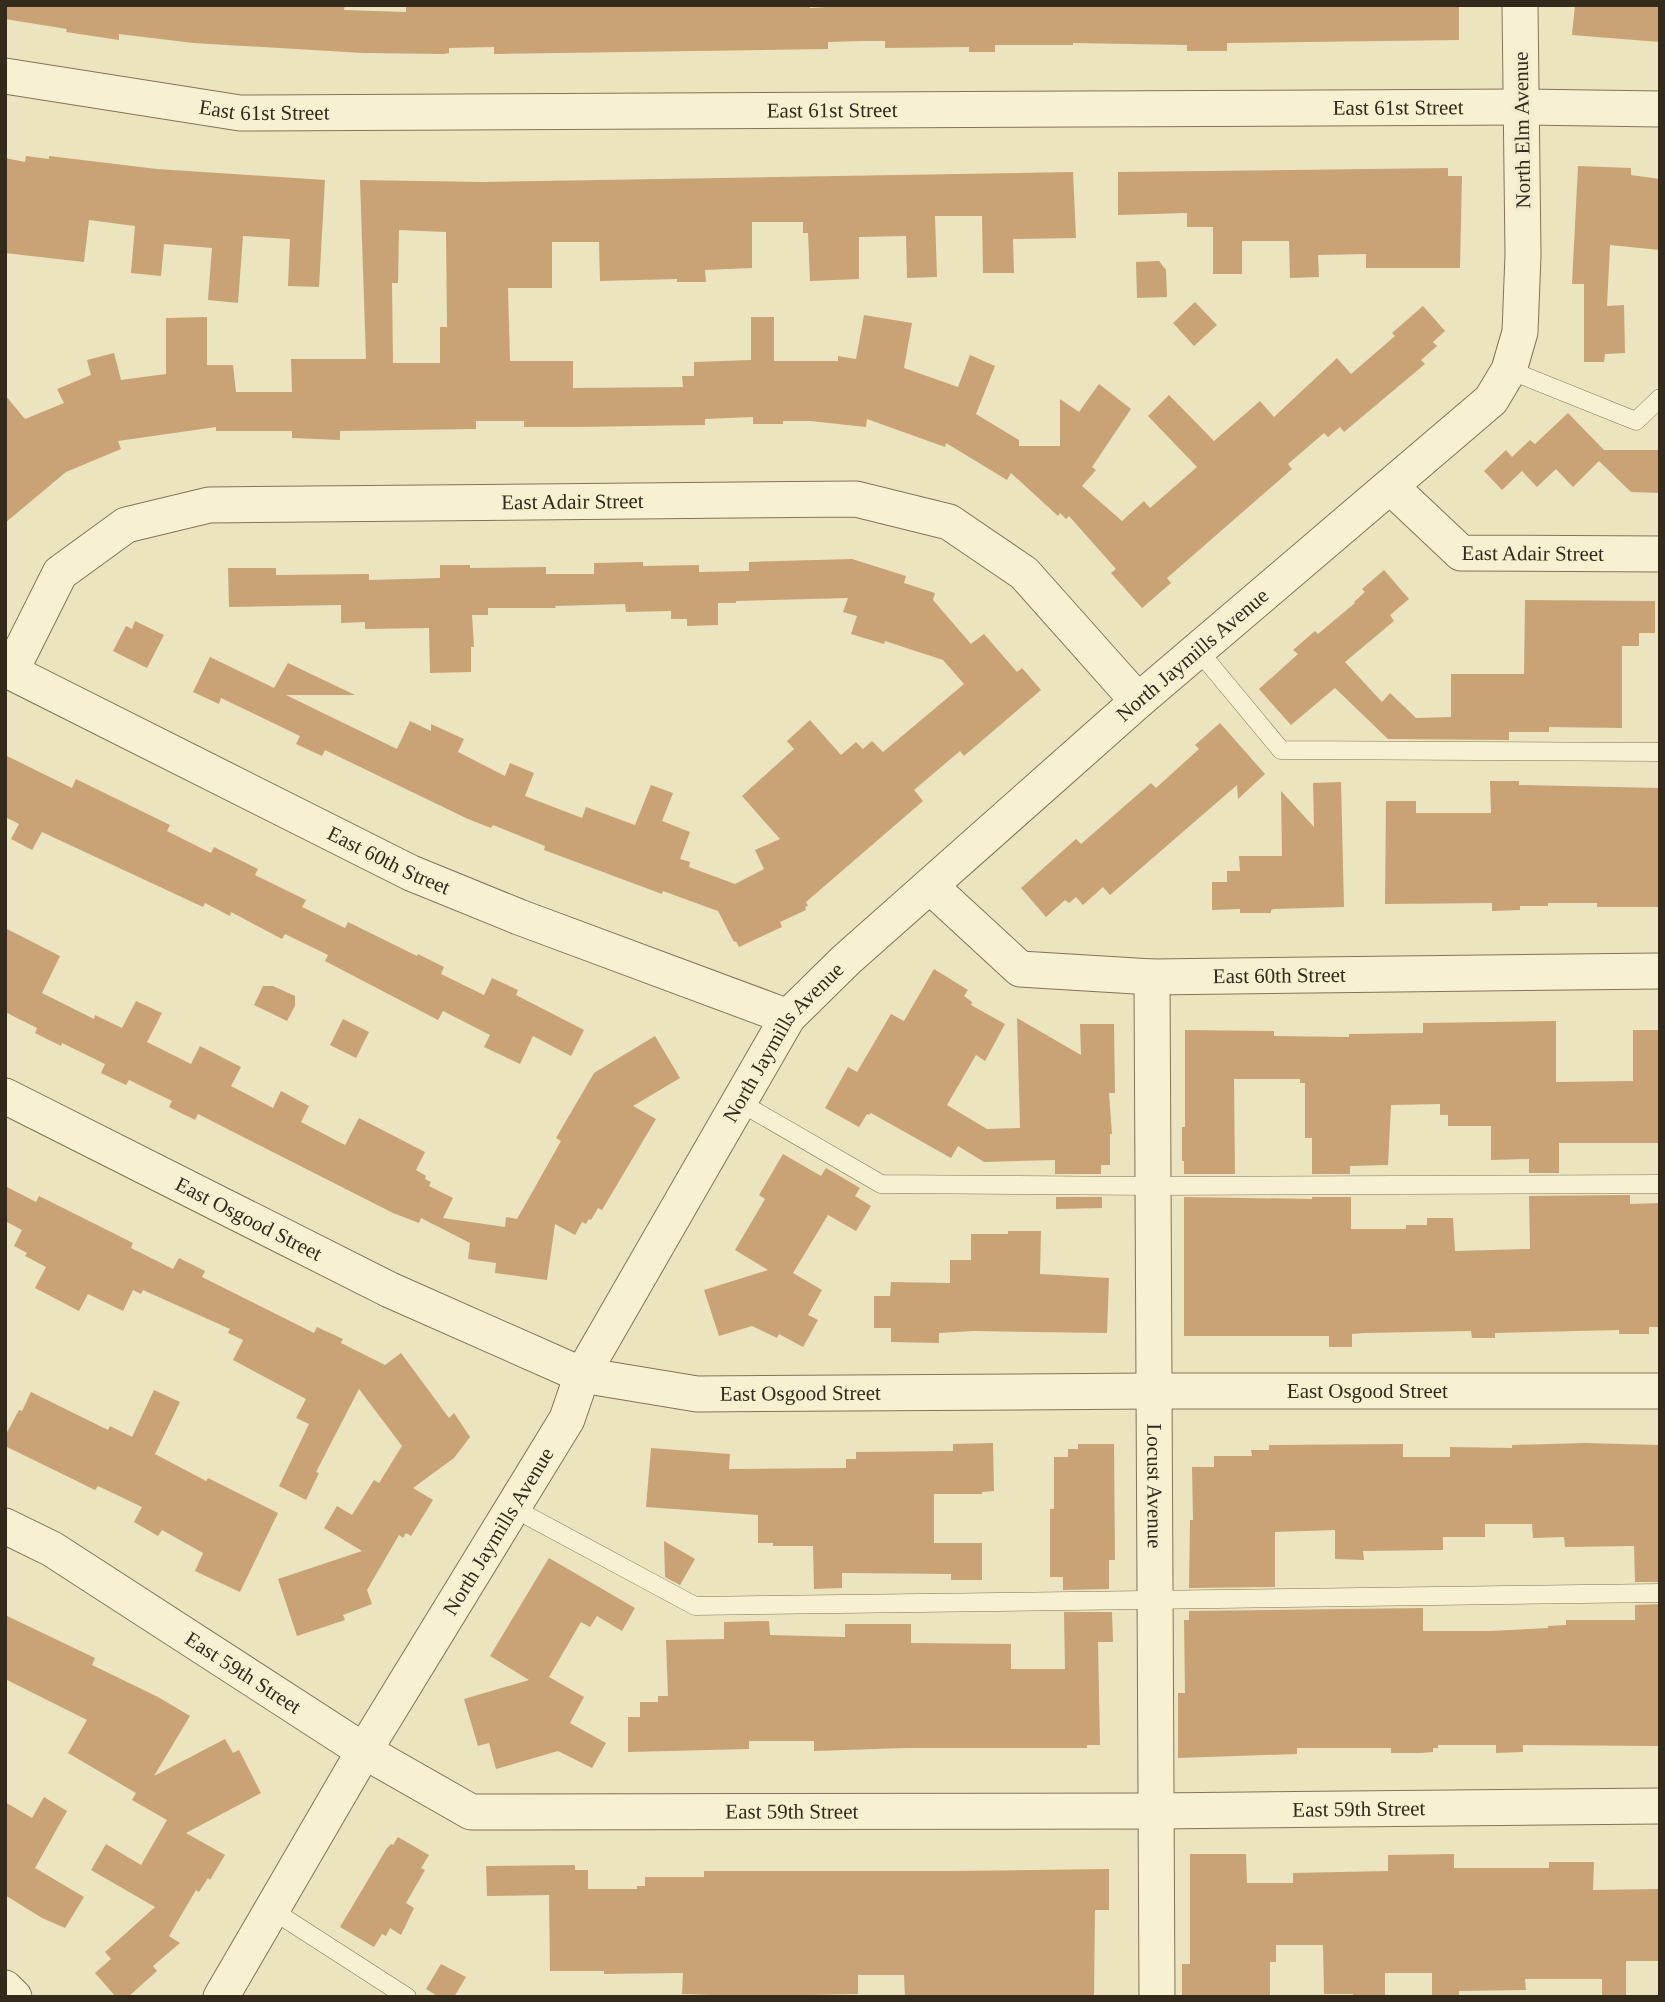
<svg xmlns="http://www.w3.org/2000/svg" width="1665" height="2002" font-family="Georgia,serif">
<rect width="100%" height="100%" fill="#ebe4be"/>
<!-- building -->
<g fill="#c9a375" fill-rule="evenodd">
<polygon points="5,5 345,5 344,10 406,12 406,5 810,5 810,8 860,5 1459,5 1459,40 1227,43 1227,51 1187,51 1187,45 1073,43 1073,45 995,45 995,52 969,52 969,47 885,48 885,41 861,41 828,42 828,49 494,54 494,47 449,48 449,53 444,54 363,53 193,43 119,34 119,40 66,32 67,29 5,19"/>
<polygon points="1575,5 1660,5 1660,42 1572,35"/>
<polygon points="26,156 49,159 49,156 157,169 325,180 319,287 288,286 290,239 243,236 238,303 208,300 212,248 164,244 161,276 131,273 135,226 89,220 84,262 5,253 5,158 25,162"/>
<polygon points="1578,166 1631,168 1631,175 1660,179 1660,250 1610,245 1607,306 1624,305 1625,353 1605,354 1604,362 1584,362 1584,284 1572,284"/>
<polygon points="1448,168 1448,176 1462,176 1460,268 1366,268 1366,254 1318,255 1319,277 1290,278 1289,241 1242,241 1242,274 1213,274 1213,227 1187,227 1187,213 1118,215 1118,172"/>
<path d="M1073 172 1076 238 1013 239 1014 273H983L982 216H935L937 277 907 278 906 236 859 237V279L810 281 808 233H803V222H752V268L705 270 706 282H677V279L600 281 599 242H552V288H508L510 361H573V388L683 387 682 376H694V362L751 360V317H774V361H838V356L856 359 864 315 912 323 904 368 958 387 970 355 995 366 976 414 1019 440V446H1060V399L1079 412 1099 384 1131 409 1092 467 1096 470 1082 486 1122 521 1144 501 1150 508 1197 467 1148 416 1169 395 1214 441 1260 401 1274 417 1337 358 1351 374 1395 336 1392 333 1423 306 1445 331 1433 342 1437 346 1421 360 1425 364 1344 432 1340 427 1328 437 1324 433 1288 464 1292 469 1167 578 1171 583 1142 608 1111 573 1116 569 1069 516 1066 519 1060 513 1058 516 1011 473 1007 480 946 443 945 447 867 419 866 427 810 421H783V424H753V417L705 419V425L577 427H524V421H476V429L340 431V440L292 438V431H216V427L118 441 121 449 66 472 5 523V395L25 419 64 403 57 389 91 375 87 360 114 353 121 380 166 374V318L207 317V365H233L236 392H292L291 359H366L360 180 483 182ZM399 230 446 232 447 327H440V363H393L392 283H398Z"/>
<polygon points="1159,261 1166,270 1167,297 1137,298 1136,262"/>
<polygon points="1195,302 1217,325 1194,346 1173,323"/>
<polygon points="1568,413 1604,450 1660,450 1660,493 1631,492 1599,461 1573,487 1556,469 1537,487 1522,471 1502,490 1484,471 1506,450 1512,457 1530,440 1535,444"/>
<polygon points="852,559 906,576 904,583 935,593 933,600 971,644 984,634 1017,672 1022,668 1041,690 964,756 960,751 914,790 923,801 806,902 808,906 805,907 806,910 780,922 782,927 739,947 736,941 734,942 718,911 663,891 662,894 544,850 545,846 493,825 491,828 468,819 325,750 322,756 296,744 300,736 221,698 219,704 193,692 210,657 274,688 288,663 355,695 286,695 397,749 410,721 431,731 431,724 464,739 458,752 505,776 510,763 534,773 525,796 582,818 586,807 635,825 651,785 673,793 662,821 690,832 680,859 690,862 689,867 735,884 764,869 755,850 780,839 742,796 794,749 787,741 810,720 841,755 856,742 863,749 872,741 883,752 964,684 943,660 885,641 884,644 851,634 857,616 843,612 848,598 736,601 736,603 718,603 718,625 687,626 687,619 671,619 671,611 626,612 625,604 555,606 556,608 488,608 488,615 472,615 474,647 471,647 471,672 430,673 429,628 365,629 365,622 341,623 341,605 229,607 228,568 276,568 276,575 369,574 369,580 440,578 440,565 470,565 470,568 546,567 546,574 594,574 594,563 643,562 643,566 699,565 699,572 749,571 749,562"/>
<polygon points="1384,570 1409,599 1390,615 1394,621 1345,662 1382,702 1390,693 1416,718 1451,717 1451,674 1524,674 1525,600 1655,601 1655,633 1639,633 1639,646 1622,646 1622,728 1549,727 1549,732 1509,732 1509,740 1388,739 1335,688 1291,725 1259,689 1298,654 1293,650 1315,631 1318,634 1355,603 1354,602 1365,592 1362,589"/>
<polygon points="135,621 164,635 147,668 113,651 126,626 132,629"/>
<polygon points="1220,723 1265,774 1238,799 1237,785 1110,895 1103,887 1083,905 1076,897 1069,903 1065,900 1046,917 1021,888 1076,839 1081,844 1151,783 1156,788 1199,749 1195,745"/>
<polygon points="5,755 72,788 76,779 170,825 167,831 211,853 214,847 258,869 255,875 306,900 302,907 345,928 348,922 417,956 418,954 444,967 441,974 484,995 492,978 518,990 516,995 584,1030 571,1056 533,1036 520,1064 484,1047 490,1035 443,1011 438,1020 325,961 328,955 285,934 282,939 231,912 230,916 205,903 203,907 42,832 32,850 11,839 19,824 5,817"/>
<polygon points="1490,781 1519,781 1519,785 1660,788 1659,907 1597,907 1597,903 1548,903 1548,906 1520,906 1520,910 1492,911 1492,903 1385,904 1386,801 1416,801 1416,813 1491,813"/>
<polygon points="1341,782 1344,907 1274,909 1271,910 1271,913 1240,913 1240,909 1212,910 1212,882 1227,882 1227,871 1240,871 1239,856 1282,856 1281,791 1314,827 1313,783"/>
<polygon points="5,928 60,956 42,993 94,1019 95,1015 122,1028 136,1001 162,1013 147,1042 191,1064 200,1046 241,1067 231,1086 273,1108 281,1091 309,1106 301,1122 345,1145 359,1118 425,1152 416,1170 426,1176 425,1179 431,1182 429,1186 453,1198 443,1218 505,1227 506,1217 517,1219 561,1141 556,1138 594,1073 655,1036 680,1078 633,1106 656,1119 602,1210 598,1208 591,1220 589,1219 586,1224 582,1222 575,1235 555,1224 547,1280 495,1273 496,1263 468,1259 470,1243 421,1218 419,1223 393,1213 198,1114 195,1120 169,1107 172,1101 129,1080 126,1085 101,1073 105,1064 62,1043 61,1046 35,1033 37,1028 5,1012"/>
<polygon points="934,969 968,990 964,996 972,1002 971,1005 1005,1024 985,1061 976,1055 947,1105 987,1129 1020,1128 1017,1018 1081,1055 1080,1024 1114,1024 1115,1093 1109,1093 1112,1134 1110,1134 1110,1165 1101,1165 1101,1174 1055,1174 1055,1160 984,1162 958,1146 951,1158 871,1113 869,1115 867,1114 859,1127 825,1108 848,1067 857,1072 891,1014 904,1021"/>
<polygon points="263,986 273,986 295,996 295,1006 287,1021 254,1005"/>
<polygon points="343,1019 369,1032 356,1058 330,1045"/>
<polygon points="1556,1021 1556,1082 1633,1081 1633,1030 1660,1030 1660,1143 1559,1143 1559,1173 1529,1173 1529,1159 1491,1160 1491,1126 1448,1126 1448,1115 1440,1115 1440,1104 1391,1105 1388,1165 1350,1166 1350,1174 1312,1174 1312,1138 1305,1138 1305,1083 1300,1083 1300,1079 1234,1079 1235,1174 1184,1174 1184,1161 1182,1161 1182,1127 1185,1127 1185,1030 1274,1031 1274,1036 1349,1037 1349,1034 1423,1033 1423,1023"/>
<polygon points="783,1154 821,1176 826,1168 860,1188 855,1196 871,1206 856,1231 828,1215 793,1273 822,1290 808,1315 818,1320 803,1347 779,1334 777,1338 752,1326 719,1336 704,1290 768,1270 735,1250 765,1199 759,1195"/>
<polygon points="5,1186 36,1202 39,1196 133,1243 131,1248 173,1269 179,1258 205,1271 202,1277 314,1333 317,1327 343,1339 341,1343 385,1365 401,1353 449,1418 454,1413 470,1437 454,1458 413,1488 433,1500 411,1536 406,1533 403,1538 399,1535 367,1590 372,1604 343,1615 345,1620 297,1636 278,1579 362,1551 324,1528 337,1506 352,1515 374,1480 379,1483 402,1446 359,1389 316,1472 319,1473 306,1500 279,1486 309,1424 296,1418 306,1399 233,1360 243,1340 228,1333 230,1329 143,1290 141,1294 133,1290 123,1311 88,1294 79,1311 35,1288 46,1267 25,1256 27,1253 14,1246 22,1230 5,1221"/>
<polygon points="1630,1195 1630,1204 1660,1203 1660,1327 1649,1327 1649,1334 1619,1334 1619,1330 1495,1333 1495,1338 1472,1338 1471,1331 1364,1333 1352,1334 1352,1347 1329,1347 1329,1336 1184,1336 1184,1197 1312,1199 1312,1197 1351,1197 1351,1229 1406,1229 1406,1225 1427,1225 1427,1218 1453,1218 1455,1251 1530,1249 1529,1196"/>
<polygon points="1056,1197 1102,1197 1102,1208 1056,1209"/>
<polygon points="1008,1231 1041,1231 1040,1274 1109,1278 1107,1333 974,1331 939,1333 939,1343 891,1342 891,1328 874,1328 874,1296 890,1296 891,1282 950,1283 950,1260 971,1260 971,1234 1008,1234"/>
<polygon points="154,1390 180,1402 155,1454 206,1481 208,1478 278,1513 240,1592 195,1571 203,1553 162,1530 158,1536 134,1522 142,1507 98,1486 95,1490 5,1446 5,1436 19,1410 22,1411 31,1392 108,1430 110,1426 132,1437"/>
<polygon points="993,1443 994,1491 982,1492 982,1494 934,1494 934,1543 982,1543 982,1580 951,1580 951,1574 842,1573 842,1588 814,1589 813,1546 773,1546 773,1543 758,1543 758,1515 646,1507 651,1448 730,1454 729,1469 846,1468 846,1459 856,1459 856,1452 953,1451 953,1444"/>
<polygon points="1585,1443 1660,1445 1660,1582 1635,1582 1634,1546 1565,1547 1564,1537 1533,1538 1532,1524 1485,1524 1485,1537 1443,1537 1443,1550 1363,1551 1364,1560 1335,1559 1335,1530 1275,1532 1275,1587 1189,1588 1190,1520 1193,1520 1192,1467 1214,1467 1214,1456 1252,1456 1251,1450 1269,1450 1269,1445 1403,1444 1403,1457 1450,1457 1450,1447 1512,1448 1512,1445"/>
<polygon points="1078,1444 1114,1444 1115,1560 1109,1560 1109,1589 1063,1590 1063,1577 1050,1577 1050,1509 1054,1509 1054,1457 1068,1457 1068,1449 1078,1449"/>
<polygon points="664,1541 695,1559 680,1585 665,1577"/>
<polygon points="549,1558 635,1608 622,1631 597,1616 590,1627 581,1622 549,1677 584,1697 570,1723 606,1743 592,1768 558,1751 496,1769 489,1743 478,1746 464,1699 529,1680 490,1656"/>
<polygon points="1660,1604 1660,1746 1523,1745 1523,1752 1496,1753 1496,1745 1438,1745 1438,1748 1433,1748 1433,1752 1421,1753 1391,1753 1391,1748 1297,1748 1297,1754 1178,1758 1178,1693 1185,1693 1184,1620 1189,1620 1189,1611 1423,1608 1423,1631 1490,1631 1548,1628 1548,1626 1566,1625 1566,1620 1635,1620 1635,1605"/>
<polygon points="1064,1612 1112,1612 1113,1642 1098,1642 1100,1745 1087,1745 1087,1748 905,1748 814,1751 814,1741 749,1741 749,1749 628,1752 628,1717 640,1717 640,1702 658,1702 658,1696 668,1696 666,1640 724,1639 724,1622 769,1621 770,1635 845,1637 845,1624 911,1624 911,1643 1011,1644 1011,1669 1065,1669"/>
<polygon points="5,1615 95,1658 92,1665 158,1697 190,1716 154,1776 225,1739 233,1753 239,1750 261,1793 186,1833 225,1855 210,1880 208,1878 199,1892 196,1890 169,1936 180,1943 153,1966 157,1971 128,1997 116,1997 95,1973 111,1959 105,1952 155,1907 91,1870 106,1844 141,1865 167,1820 132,1800 136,1793 68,1753 87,1720 5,1679"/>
<polygon points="44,1797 67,1811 35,1868 84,1897 65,1928 42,1918 5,1895 5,1802 32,1818"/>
<polygon points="398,1837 429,1855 421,1868 425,1870 406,1903 414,1908 401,1935 390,1928 386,1936 382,1934 374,1947 340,1927 387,1848 391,1844 393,1845"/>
<polygon points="1190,1854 1246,1854 1247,1883 1293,1883 1293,1873 1388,1871 1388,1855 1454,1854 1454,1868 1549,1868 1549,1862 1594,1862 1593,1890 1660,1889 1660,1961 1626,1961 1626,1997 1602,1997 1602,1979 1525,1979 1526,1990 1459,1991 1459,1995 1432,1995 1432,1973 1385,1973 1385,1997 1353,1997 1353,1994 1324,1994 1323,1945 1276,1945 1276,1962 1270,1962 1270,1997 1182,1997 1182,1964 1190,1964"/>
<polygon points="575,1865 575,1870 588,1870 588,1889 637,1889 637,1886 645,1886 645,1877 704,1877 704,1871 953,1871 1109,1869 1109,1910 1095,1910 1094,1997 905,1997 904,1975 858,1975 858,1994 711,1997 711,1995 682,1994 683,1973 604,1974 604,1971 550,1971 549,1895 487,1896 486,1866"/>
<polygon points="441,1964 466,1977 454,1997 439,1997 426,1989"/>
</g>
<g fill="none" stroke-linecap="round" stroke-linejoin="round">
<defs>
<g id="lane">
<polyline points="1509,370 1636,421 1660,398"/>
<polyline points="1198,650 1281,750 1660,752"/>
<polyline points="741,1103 881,1184 1153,1186 1660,1184"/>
<polyline points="513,1508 695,1606 1660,1593"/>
<polyline points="272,1910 407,1997"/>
</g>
<g id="street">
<path id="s1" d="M5 76 240 113 1521 107 1660 109"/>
<path id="s2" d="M1391 487 1461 553 1660 554"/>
<path id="s3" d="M5 669 411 873 519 917 788 1017"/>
<path id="s4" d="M11 671 60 573 126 525 209 505 856 499 949 522 1024 573 1138 701"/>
<path id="s5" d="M930 886 1020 969 1152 977 1660 971"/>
<path id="s6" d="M1152 977 1157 1997"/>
<path id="s7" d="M5 1096 390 1290 582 1375 697 1394 1154 1391H1660"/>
<path id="s8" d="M5 1526 52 1549 364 1751 471 1812 1156 1811 1660 1806"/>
<polyline points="5,1988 14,1997"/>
<path id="s9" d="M221 1997 364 1751 567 1419 582 1375 788 1017 846 960 1138 701 1491 400 1509 370 1520 332 1523 255 1520 5"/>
</g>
</defs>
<!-- lane casing -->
<use href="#lane" stroke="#837458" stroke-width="19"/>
<!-- street casing -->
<use href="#street" stroke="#837458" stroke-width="37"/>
<!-- lane -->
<use href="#lane" stroke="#f7f1d1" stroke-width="18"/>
<!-- street -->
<use href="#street" stroke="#f7f1d1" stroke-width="35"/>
</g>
<g text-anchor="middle" stroke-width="7" stroke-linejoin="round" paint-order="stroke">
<!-- street labels -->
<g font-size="21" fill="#332a1c" stroke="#f3edcd">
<text dy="7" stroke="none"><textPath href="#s1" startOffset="1396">East 61st Street</textPath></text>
<text dy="7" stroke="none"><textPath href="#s1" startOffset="262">East 61st Street</textPath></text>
<text dy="7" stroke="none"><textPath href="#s1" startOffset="830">East 61st Street</textPath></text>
<text transform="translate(1522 130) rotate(-91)" y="7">North Elm Avenue</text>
<text dy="7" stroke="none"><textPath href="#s4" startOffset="640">East Adair Street</textPath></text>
<text dy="7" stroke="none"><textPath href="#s2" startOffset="168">East Adair Street</textPath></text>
<text dy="7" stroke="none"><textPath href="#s9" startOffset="1676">North Jaymills Avenue</textPath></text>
<text dy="7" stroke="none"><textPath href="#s3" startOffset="429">East 60th Street</textPath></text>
<text dy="7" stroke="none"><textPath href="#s5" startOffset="382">East 60th Street</textPath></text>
<text dy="7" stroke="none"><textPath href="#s9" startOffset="1110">North Jaymills Avenue</textPath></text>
<text dy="7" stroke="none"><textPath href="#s7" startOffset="273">East Osgood Street</textPath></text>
<text dy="7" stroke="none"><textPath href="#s7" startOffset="1428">East Osgood Street</textPath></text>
<text dy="7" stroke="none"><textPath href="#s7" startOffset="861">East Osgood Street</textPath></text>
<text dy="7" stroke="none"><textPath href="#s6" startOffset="509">Locust Avenue</textPath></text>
<text dy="7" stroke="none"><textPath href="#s9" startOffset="542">North Jaymills Avenue</textPath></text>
<text dy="7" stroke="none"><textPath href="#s8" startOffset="280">East 59th Street</textPath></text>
<text dy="7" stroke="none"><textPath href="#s8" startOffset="1435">East 59th Street</textPath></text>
<text dy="7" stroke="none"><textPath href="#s8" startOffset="868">East 59th Street</textPath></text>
</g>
</g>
<!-- border -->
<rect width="1665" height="2002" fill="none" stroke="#332a1c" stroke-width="14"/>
</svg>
